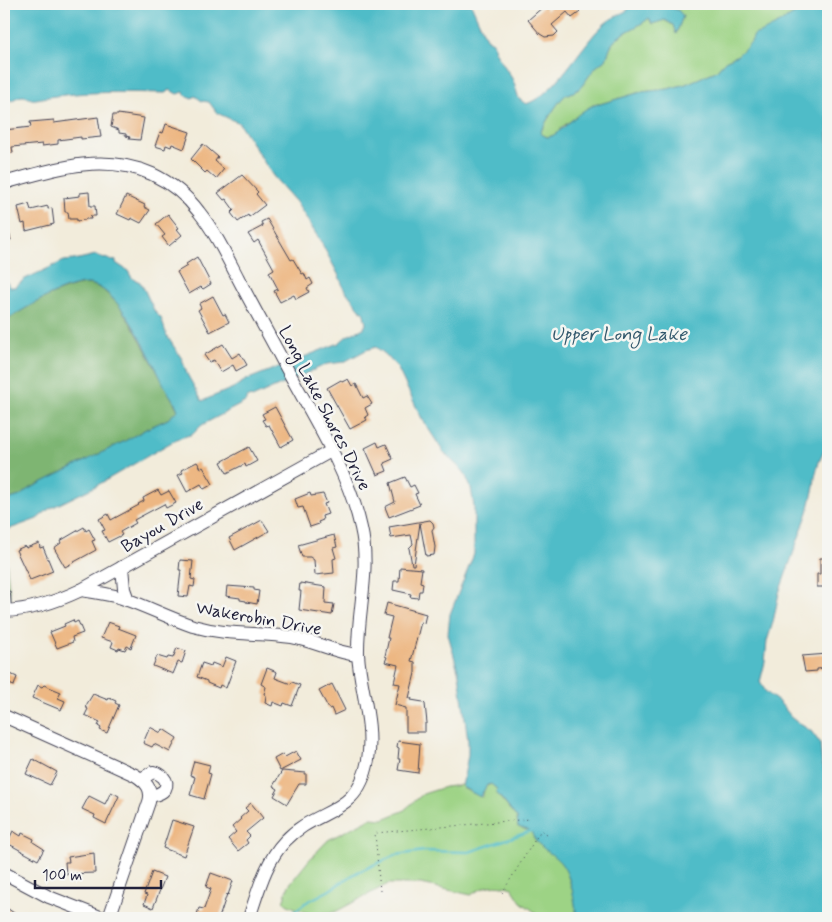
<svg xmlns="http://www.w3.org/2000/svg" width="832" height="922" font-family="Mynerve,sans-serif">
<rect width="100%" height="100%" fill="#f6f6f2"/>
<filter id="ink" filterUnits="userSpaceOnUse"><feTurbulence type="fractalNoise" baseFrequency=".02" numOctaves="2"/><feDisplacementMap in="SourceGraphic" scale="10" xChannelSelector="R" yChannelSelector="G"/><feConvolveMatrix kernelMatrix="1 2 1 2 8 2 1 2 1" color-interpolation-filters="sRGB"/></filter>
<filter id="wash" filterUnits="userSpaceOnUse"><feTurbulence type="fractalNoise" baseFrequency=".0096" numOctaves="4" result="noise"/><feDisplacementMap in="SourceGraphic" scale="20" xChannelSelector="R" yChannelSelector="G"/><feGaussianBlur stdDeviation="1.12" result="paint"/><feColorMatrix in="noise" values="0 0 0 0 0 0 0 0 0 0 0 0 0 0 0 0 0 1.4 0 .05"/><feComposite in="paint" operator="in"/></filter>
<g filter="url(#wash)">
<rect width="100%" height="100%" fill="#f2ecdb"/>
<!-- green -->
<g fill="#9dd385" stroke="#607a60">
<path d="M672 4H812L809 7 792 15 769 30 755 35 751 42 738 55 725 61 716 71 686 84 668 89 641 92 600 104H594L562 127 557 134 548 137 540 134C543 126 560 98 566 95 570 92 576 92 580 88 589 78 593 66 606 60 608 55 609 48 612 44 620 32 638 28 649 18L652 24 664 20 673 25 676 34 683 16 671 8Z"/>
<polygon points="4,538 11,606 4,606"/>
<path d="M491 784 497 789 496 793 517 818 518 827 531 831 561 862 566 870 574 895 577 918H543L521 902 512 888C496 883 485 885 471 895L421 884H388L335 912 310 914 288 905 283 901 289 885 309 860 328 840 371 818 383 819 403 811 423 794 445 787 461 785 464 789 482 797 485 787Z"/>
</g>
<!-- forest -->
<path fill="#7eb572" stroke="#506c56" d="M85 284 93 285 102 289 119 305 136 332 178 410 168 419 146 429 125 441 27 490 20 496 4 501V322C28 306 56 289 85 284Z"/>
<!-- water -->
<path fill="#4fbcc8" stroke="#386f82" d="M4 4H471L486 38 493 42 495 51 513 80 519 99 526 104C555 95 580 47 602 26 609 19 619 15 628 10L629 4H672L671 8 678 10 683 16 676 34 673 25 665 20 652 24 649 18C638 28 620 32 612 44 609 48 608 55 606 60 593 66 589 78 580 88 576 92 571 92 566 95 560 98 543 126 540 133 542 134 544 136 547 137 559 138 580 105 600 104L641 92 668 89 686 84 716 71 725 61 738 55 751 42 754 35C769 30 781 22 794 14 800 10 808 9 812 4H828V442L819 462 815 477 814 487 808 512 779 593 773 622 767 641 765 662 760 682 766 692 780 703 794 720 811 731 817 739 820 744 822 766 828 778V918H577C575 902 571 874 560 862 550 851 535 846 531 831L518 827 517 818 496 792 497 789 491 784 487 785 480 797 462 787 468 755V741L459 674 448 634 450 614 474 554V507L471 488 464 472 444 453 421 417 397 367 385 354 376 347 366 350 344 362 327 364 252 398 250 396 247 398V401L202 425 193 434 177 439 96 486 49 509 37 519 4 531V501L20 496 27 490 125 441 146 429 168 419 178 410C175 401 169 395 165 387 152 361 119 284 87 284 64 284 23 309 4 322V292L6 289 4 283 7 282 10 287H15L25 279 64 261 74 260 96 255 113 261 116 260V263L128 271 132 278 140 282 144 289 155 312 161 318 167 336 182 359 187 374 202 401 233 388 246 380 339 343 347 336 364 328 366 324 364 314 344 289 339 276 321 242 296 202 273 176 239 123 217 113 209 102 202 101 195 96 192 98 185 95 184 92 177 94 170 90 165 93C120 92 79 91 36 99 27 101 27 90 11 101L9 99H4Z"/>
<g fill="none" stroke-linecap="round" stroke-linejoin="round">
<!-- stream -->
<polyline stroke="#4fbcc8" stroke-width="2.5" points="276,918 290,915 305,903 328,891 356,873 396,855 424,851 469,852 531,831"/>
</g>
<g id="blocks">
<!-- building -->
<g fill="#edb783">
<polygon points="554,4 572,4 580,12 572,18 567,12 552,25 558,32 554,36 545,37 540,34 528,20 544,6 547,10"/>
<polygon points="118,114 144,118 140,140 129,139 130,137 126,136 126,134 119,133 119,130 111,127 113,115 118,115"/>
<polygon points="98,117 101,137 81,139 81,137 58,140 58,144 42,146 42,144 12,147 13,153 4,154 4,130 31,127 30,122 54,120 54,123"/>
<polygon points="166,124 190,132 184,149 172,144 171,147 166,145 165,149 155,146 160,132 163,133"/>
<polygon points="203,144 218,157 215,161 224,169 216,179 207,171 205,173 191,159"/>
<polygon points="242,175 258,192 256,194 265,205 249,217 248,215 238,222 231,213 234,210 226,199 224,200 218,193"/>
<polygon points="89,192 90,206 95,206 96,216 90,216 91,219 85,219 85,220 77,221 77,219 69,219 68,212 65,212 64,198 80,196 80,193"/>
<polygon points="126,196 145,205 144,207 150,210 141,223 131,218 130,220 117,214"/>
<polygon points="29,204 31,210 48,206 48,209 52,208 54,224 26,231 25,223 22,224 18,207"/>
<polygon points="168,214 179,228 177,229 182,235 169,246 162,237 165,235 156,224"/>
<polygon points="267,219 291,260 293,259 302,274 304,273 307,280 310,278 313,284 307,288 309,292 296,299 294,295 280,302 274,291 278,289 269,272 274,269 258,240 254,243 248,234 263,226 261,222"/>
<polygon points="4,221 6,221 11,240 4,242"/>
<polygon points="197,257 211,284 203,289 201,287 189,294 177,272 187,266 186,264"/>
<polygon points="213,296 223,315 225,314 229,322 210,332 198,310 201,308 199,304"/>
<polygon points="223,344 232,358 240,353 247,365 236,371 233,365 221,372 214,360 209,362 204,355"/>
<polygon points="348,379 352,386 356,384 363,398 367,396 372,404 365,408 368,415 365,417 367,420 350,429 327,388 341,380 342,382"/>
<polygon points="275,407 293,440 281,447 269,425 266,426 262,420 265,419 262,414"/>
<polygon points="377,442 379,447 386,444 393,459 384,463 387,471 377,475 365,448"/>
<polygon points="249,447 257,461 246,467 245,464 227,473 221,462"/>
<polygon points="197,462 201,468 203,467 213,484 204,489 201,484 187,492 178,475 183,473 181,470"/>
<polygon points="405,477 410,487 414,485 418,493 415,494 420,505 389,517 385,507 395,502 390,483"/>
<polygon points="158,490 161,495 169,491 176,503 166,508 164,504 134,520 136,523 120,532 122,535 108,542 102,531 105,530 99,519 108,514 111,520 139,505 138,504 144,501 143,498"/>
<polygon points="310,493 311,496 323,494 327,503 324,504 328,514 322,516 323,520 318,522 319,524 310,527 303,507 298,508 295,499"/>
<polygon points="262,520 269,531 235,550 229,538"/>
<polygon points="430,520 433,523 434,527 432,530 435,547 434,555 426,556 420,523 414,565 412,565 409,548 413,544 411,535 391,538 389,527"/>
<polygon points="84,527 86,531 89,529 95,540 92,541 96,550 65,567 54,548 61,543 60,541"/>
<polygon points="334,535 337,547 333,548 336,558 333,559 334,573 315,575 314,560 310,557 302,557 298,545"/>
<polygon points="39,543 40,548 43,547 53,571 30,580 16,550 25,546 26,548"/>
<polygon points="820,558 828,558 828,587 817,587 817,574 820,574"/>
<polygon points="180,560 193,561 191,579 195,580 194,587 190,586 188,597 178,596 181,570 179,570"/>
<polygon points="400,567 422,569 420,582 423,583 422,591 419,591 418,598 410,597 411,594 393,590 394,581 399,581"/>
<polygon points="300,583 326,587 325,603 334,604 332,615 299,610 301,591 299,591"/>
<polygon points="227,586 254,588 254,590 259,591 257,604 246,602 246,601 240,600 240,598 226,596"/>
<polygon points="387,603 426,614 424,623 421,622 411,661 415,662 415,673 409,698 412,698 411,700 423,702 425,704 427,723 425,723 425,732 406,732 406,708 395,705 400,684 394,683 398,665 385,662 387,657 385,656 389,638 387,638 392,617 384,615"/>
<polygon points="73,620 74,623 78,621 83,633 72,637 73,642 57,648 50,632 65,626 64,624"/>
<polygon points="108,622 119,626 118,628 136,635 131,648 127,646 125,650 119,648 118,650 111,647 113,642 101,638"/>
<polygon points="177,648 186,651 182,663 178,662 173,674 153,666 157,656 167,659 168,657 173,658"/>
<polygon points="828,654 828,668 817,669 817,671 805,672 802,656"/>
<polygon points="226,657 236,661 226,688 220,685 219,688 207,683 207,681 197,677 202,663 211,666 212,663 222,667"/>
<polygon points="267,668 277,672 275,678 291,684 292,682 300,685 292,706 284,703 283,706 273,702 272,706 265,703 266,695 264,694 266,687 261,684"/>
<polygon points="4,671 17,677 14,686 4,682"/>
<polygon points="332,684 345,710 334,715 331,708 329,709 319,691"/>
<polygon points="38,685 42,687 44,685 61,692 58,698 65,701 61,710 32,698"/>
<polygon points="93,694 108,700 109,698 116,701 115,703 119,705 107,733 100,730 101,728 98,726 100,722 85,715 88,709 85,707"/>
<polygon points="150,727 161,733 163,729 177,738 170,752 154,744 152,747 143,743"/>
<polygon points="398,741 420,744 418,773 398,770 400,759 398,759 399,748 397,747"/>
<polygon points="296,751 301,760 280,771 274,759 283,754 285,757"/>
<polygon points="33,759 57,772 50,785 26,774"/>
<polygon points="194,761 210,765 208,773 211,774 204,799 190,795 195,777 190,775"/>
<polygon points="282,771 306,773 306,784 299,784 287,804 274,796 278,789 273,786"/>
<polygon points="111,792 119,796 106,824 94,818 95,815 82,809 89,796 105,804"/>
<polygon points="251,803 263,818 246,832 250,836 246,840 248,843 238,851 228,839 236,832 232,827 241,819 240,818 248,811 245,808"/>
<polygon points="172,820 194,827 184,856 163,848"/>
<polygon points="13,831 21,836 22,833 34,839 33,842 44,849 38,860 7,843"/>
<polygon points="94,853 95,873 66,874 65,862 69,862 68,857"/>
<polygon points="152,872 165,877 153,908 144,904 147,895 144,894"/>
<polygon points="211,873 233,881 228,895 227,894 219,918 196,918 199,908 204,909 211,889 206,887"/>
<polygon points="4,906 21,918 4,918"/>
</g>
</g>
</g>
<g filter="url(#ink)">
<use href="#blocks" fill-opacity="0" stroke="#414053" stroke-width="1"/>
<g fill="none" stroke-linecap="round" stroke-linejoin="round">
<defs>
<g id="minor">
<path d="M4 183C53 169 103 152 152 174 171 183 187 196 199 212 215 232 226 255 238 278 251 303 265 328 279 354 307 408 348 468 361 528 371 570 357 611 358 654 360 689 374 723 368 760 358 817 317 807 285 841 265 862 258 892 249 918"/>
<polyline points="122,567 124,589 128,600"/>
<path d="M81 590C95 592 109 594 122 598 146 606 169 618 193 626 228 636 258 632 292 637 315 641 335 653 358 655"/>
<polyline points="4,595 5,611"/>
<path d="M4 611C31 610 56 602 81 590L331 451"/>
<path d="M4 716 135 775C146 782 153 789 149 802L109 918"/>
<path d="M141 779 153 772C160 773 170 780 165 789 162 793 156 795 151 796"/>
<polyline points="4,873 49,897 103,918"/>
</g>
</defs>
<!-- minor casing -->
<use href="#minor" stroke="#414053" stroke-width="14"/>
<!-- path -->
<g stroke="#414053" stroke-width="1" stroke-dasharray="1 4" stroke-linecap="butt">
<polyline points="380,891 375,833 530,819"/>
<polyline points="502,893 541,830 547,834"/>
</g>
<!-- minor -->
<use href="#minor" stroke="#fff" stroke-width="12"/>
</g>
</g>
<g text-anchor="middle" stroke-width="5" stroke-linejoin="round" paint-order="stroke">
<!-- street labels -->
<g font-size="18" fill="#22223b" stroke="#f6f6f2">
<text transform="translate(325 408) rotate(63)" y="6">Long Lake Shores Drive</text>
<text transform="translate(162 525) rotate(-30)" y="6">Bayou Drive</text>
<text transform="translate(259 618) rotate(10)" y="6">Wakerobin Drive</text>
</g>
<!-- water labels -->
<g font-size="19" font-style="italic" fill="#32586c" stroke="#f6f6f2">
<text x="619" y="340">Upper Long Lake</text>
</g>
</g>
<!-- margin -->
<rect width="832" height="922" fill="none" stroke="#f6f6f2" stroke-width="20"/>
<!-- scale -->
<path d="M35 880v8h126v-8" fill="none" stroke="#22223b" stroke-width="2.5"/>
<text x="42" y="880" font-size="15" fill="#22223b" stroke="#f6f6f2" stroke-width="4" paint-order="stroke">100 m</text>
</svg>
